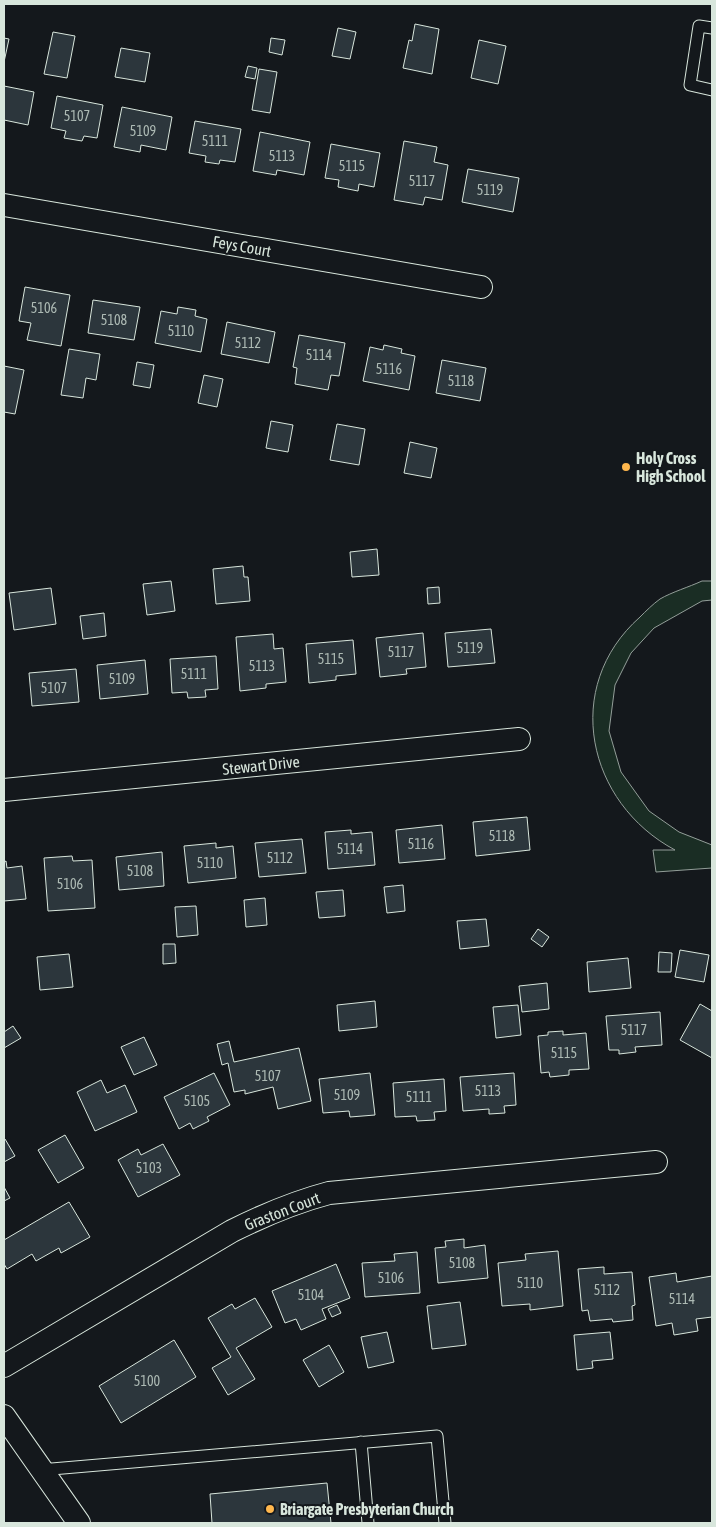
<svg xmlns="http://www.w3.org/2000/svg" width="716" height="1527" font-family="'Asap Condensed',sans-serif">
<rect width="100%" height="100%" fill="#14181c"/>
<!-- green -->
<path fill="#1a2d24" stroke="#939e99" d="M702 581H712V600L702 601 654 628 631 653 615 685 609 731 621 772 649 811 679 832 712 845V868L656 872 653 850H675C587 803 561 687 640 617 646 611 653 604 660 599 672 592 689 587 702 581Z"/>
<!-- building -->
<g fill="#2c363c" stroke="#d8e6dc">
<polygon points="415,24 439,29 432,74 403,68 409,40 412,41"/>
<polygon points="338,28 356,32 350,59 332,56"/>
<polygon points="53,32 75,36 67,78 44,74"/>
<polygon points="4,38 9,39 4,62"/>
<polygon points="271,38 285,40 282,55 269,52"/>
<polygon points="479,40 506,46 498,84 471,78"/>
<polygon points="121,48 150,53 145,82 115,77"/>
<polygon points="248,66 257,68 255,79 245,77"/>
<polygon points="259,69 277,72 270,113 252,110"/>
<polygon points="4,86 34,92 28,125 4,120"/>
<polygon points="57,96 103,105 97,138 84,136 82,141 64,138 66,131 51,128"/>
<polygon points="122,107 172,117 166,150 141,145 140,152 114,147"/>
<polygon points="195,121 241,129 235,162 220,160 219,164 205,162 206,156 189,153"/>
<polygon points="260,132 310,142 304,175 277,170 276,175 253,171"/>
<polygon points="404,141 437,147 434,162 448,165 442,200 425,197 423,205 394,200"/>
<polygon points="331,144 380,153 374,187 359,184 358,191 338,187 339,180 325,178"/>
<polygon points="468,169 519,178 513,212 462,202"/>
<polygon points="25,287 70,295 61,346 27,340 31,323 19,321"/>
<polygon points="93,300 140,307 134,340 88,333"/>
<polygon points="178,307 196,310 195,316 207,319 201,352 155,343 161,311 177,314"/>
<polygon points="227,322 275,332 269,363 221,354"/>
<polygon points="299,335 345,343 339,376 331,375 328,390 295,384 297,368 293,367"/>
<polygon points="384,345 402,349 401,353 415,356 409,390 363,381 370,347 383,350"/>
<polygon points="69,349 100,354 96,380 86,378 83,398 61,395"/>
<polygon points="442,360 486,368 480,401 436,393"/>
<polygon points="137,362 154,365 150,388 133,385"/>
<polygon points="4,366 24,370 15,414 4,412"/>
<polygon points="204,375 223,379 217,407 198,403"/>
<polygon points="271,421 293,425 288,452 266,448"/>
<polygon points="337,424 365,429 359,465 330,460"/>
<polygon points="410,442 437,448 431,478 404,473"/>
<polygon points="377,549 379,575 352,577 350,552"/>
<polygon points="243,566 244,577 248,577 250,601 216,604 213,569"/>
<polygon points="171,581 175,611 147,615 143,584"/>
<polygon points="439,587 440,603 428,604 427,588"/>
<polygon points="51,588 56,624 14,630 9,593"/>
<polygon points="104,613 106,636 83,639 80,616"/>
<polygon points="491,629 495,663 448,667 445,633"/>
<polygon points="423,633 426,667 406,669 407,674 380,677 376,638"/>
<polygon points="273,634 274,649 283,648 286,682 266,684 266,688 240,691 236,637"/>
<polygon points="353,640 356,674 336,676 336,680 309,683 306,644"/>
<polygon points="216,656 218,689 205,690 206,697 188,698 187,692 172,693 170,659"/>
<polygon points="145,660 148,694 100,699 97,665"/>
<polygon points="76,669 79,702 32,706 29,673"/>
<polygon points="527,817 530,850 476,856 473,822"/>
<polygon points="442,825 445,859 399,863 396,830"/>
<polygon points="351,830 351,834 372,832 375,865 328,869 325,832"/>
<polygon points="302,839 306,873 259,877 255,843"/>
<polygon points="216,843 216,848 233,846 236,878 188,883 184,846"/>
<polygon points="162,852 164,886 119,890 116,857"/>
<polygon points="72,856 73,861 92,860 95,908 48,911 44,858"/>
<polygon points="6,861 7,868 22,866 26,899 4,901 4,862"/>
<polygon points="403,885 405,911 387,913 384,887"/>
<polygon points="343,890 345,916 319,918 316,892"/>
<polygon points="265,898 267,925 246,927 244,900"/>
<polygon points="196,906 198,935 177,937 175,907"/>
<polygon points="486,919 489,946 460,949 457,921"/>
<polygon points="538,929 549,937 542,947 531,939"/>
<polygon points="163,944 175,944 176,963 163,964"/>
<polygon points="680,950 709,955 704,982 675,977"/>
<polygon points="659,952 672,953 671,972 658,972"/>
<polygon points="69,954 73,987 40,990 37,957"/>
<polygon points="628,958 631,988 589,992 587,962"/>
<polygon points="547,983 549,1009 522,1012 519,986"/>
<polygon points="375,1001 377,1027 339,1031 337,1005"/>
<polygon points="700,1004 712,1011 712,1058 680,1040"/>
<polygon points="518,1005 521,1035 496,1038 493,1007"/>
<polygon points="660,1012 662,1045 635,1047 636,1052 619,1054 619,1050 609,1050 606,1016"/>
<polygon points="13,1026 21,1038 4,1048 4,1032"/>
<polygon points="563,1031 563,1035 586,1033 589,1069 569,1070 569,1075 550,1077 549,1072 541,1073 538,1036 548,1035 548,1032"/>
<polygon points="144,1037 157,1065 134,1075 121,1047"/>
<polygon points="229,1041 234,1062 299,1048 311,1101 278,1109 273,1087 245,1094 245,1090 234,1092 228,1063 222,1065 217,1044"/>
<polygon points="214,1073 230,1105 207,1117 209,1121 193,1129 190,1123 179,1129 164,1097"/>
<polygon points="370,1073 375,1115 350,1117 349,1111 323,1113 319,1079"/>
<polygon points="514,1073 516,1105 504,1106 505,1113 489,1114 489,1109 463,1111 460,1077"/>
<polygon points="444,1079 446,1111 434,1112 435,1120 417,1121 416,1116 395,1117 393,1083"/>
<polygon points="101,1080 107,1093 125,1085 137,1112 95,1131 77,1092"/>
<polygon points="65,1135 84,1168 58,1183 38,1150"/>
<polygon points="5,1139 15,1156 4,1162 4,1140"/>
<polygon points="163,1144 180,1175 138,1197 118,1160 138,1149 141,1155"/>
<polygon points="4,1187 10,1198 4,1201"/>
<polygon points="69,1202 90,1237 61,1253 59,1248 36,1261 32,1254 7,1269 4,1264 4,1240"/>
<polygon points="464,1239 464,1248 485,1245 488,1278 438,1283 435,1248 446,1247 445,1241"/>
<polygon points="558,1251 563,1306 530,1310 530,1304 502,1306 498,1263 526,1260 525,1254"/>
<polygon points="417,1252 420,1293 365,1297 362,1263 395,1261 394,1254"/>
<polygon points="336,1264 350,1298 322,1309 326,1319 301,1330 296,1319 285,1323 272,1291"/>
<polygon points="604,1267 604,1274 632,1272 635,1305 632,1306 633,1320 613,1322 612,1319 590,1321 588,1310 582,1311 578,1269"/>
<polygon points="676,1273 677,1282 712,1276 712,1317 696,1319 698,1331 674,1335 672,1323 656,1326 649,1277"/>
<polygon points="255,1298 272,1327 236,1348 255,1379 228,1395 212,1368 231,1357 208,1318 232,1304 235,1309"/>
<polygon points="460,1302 466,1345 432,1349 427,1306"/>
<polygon points="337,1305 341,1313 332,1317 328,1309"/>
<polygon points="387,1332 394,1362 368,1368 361,1337"/>
<polygon points="610,1332 613,1359 592,1361 593,1368 577,1370 574,1335"/>
<polygon points="174,1340 196,1377 121,1423 99,1386"/>
<polygon points="329,1345 344,1372 319,1387 303,1360"/>
<polygon points="327,1483 331,1523 212,1523 210,1494"/>
</g>
<g fill="none" stroke-linecap="round" stroke-linejoin="round">
<defs>
<g id="lane">
<polyline points="712,28 699,26 690,85 712,90"/>
<polyline points="361,1442 368,1523"/>
<polyline points="40,1470 437,1436 445,1523"/>
</g>
<g id="street">
<polyline points="4,205 481,287"/>
<polyline points="4,790 519,739"/>
<path d="M4 1366 232 1231C264 1215 295 1202 329 1193L656 1162"/>
<polyline points="4,1416 79,1523"/>
</g>
</defs>
<!-- lane casing -->
<use href="#lane" stroke="#d8e6dc" stroke-width="13"/>
<!-- street casing -->
<use href="#street" stroke="#d8e6dc" stroke-width="24"/>
<!-- lane -->
<use href="#lane" stroke="#14181c" stroke-width="11"/>
<!-- street -->
<use href="#street" stroke="#14181c" stroke-width="22"/>
</g>
<!-- markers -->
<g fill="#ffb74d" stroke="#14181c" stroke-width="2">
<circle cx="626" cy="467" r="5"/>
<circle cx="270" cy="1509" r="5"/>
</g>
<g text-anchor="middle" stroke-width="4" stroke-linejoin="round" paint-order="stroke">
<!-- number labels -->
<g font-size="14" fill="#adbab4">
<text x="77" y="121">5107</text>
<text x="143" y="136">5109</text>
<text x="215" y="146">5111</text>
<text x="282" y="161">5113</text>
<text x="352" y="171">5115</text>
<text x="422" y="186">5117</text>
<text x="490" y="195">5119</text>
<text x="44" y="313">5106</text>
<text x="114" y="325">5108</text>
<text x="181" y="336">5110</text>
<text x="248" y="348">5112</text>
<text x="319" y="360">5114</text>
<text x="389" y="374">5116</text>
<text x="461" y="386">5118</text>
<text x="470" y="653">5119</text>
<text x="401" y="657">5117</text>
<text x="331" y="664">5115</text>
<text x="262" y="671">5113</text>
<text x="194" y="679">5111</text>
<text x="122" y="684">5109</text>
<text x="54" y="693">5107</text>
<text x="502" y="841">5118</text>
<text x="421" y="849">5116</text>
<text x="350" y="854">5114</text>
<text x="280" y="863">5112</text>
<text x="210" y="868">5110</text>
<text x="140" y="876">5108</text>
<text x="70" y="889">5106</text>
<text x="634" y="1035">5117</text>
<text x="564" y="1058">5115</text>
<text x="268" y="1081">5107</text>
<text x="488" y="1096">5113</text>
<text x="347" y="1100">5109</text>
<text x="419" y="1102">5111</text>
<text x="197" y="1106">5105</text>
<text x="149" y="1173">5103</text>
<text x="462" y="1268">5108</text>
<text x="391" y="1283">5106</text>
<text x="530" y="1288">5110</text>
<text x="607" y="1295">5112</text>
<text x="311" y="1300">5104</text>
<text x="682" y="1304">5114</text>
<text x="147" y="1386">5100</text>
</g>
<!-- street labels -->
<g font-size="16" fill="#d8e6dc" stroke="#14181c">
<text transform="translate(242 246) rotate(10)" y="6">Feys Court</text>
<text transform="translate(261 765) rotate(-6)" y="6">Stewart Drive</text>
<text transform="translate(282 1211) rotate(-21)" y="6">Graston Court</text>
</g>
<!-- poi labels -->
<g font-size="16" font-weight="bold" fill="#d8e6dc" stroke="#14181c" text-anchor="start">
<text x="636" y="464">Holy Cross<tspan x="636" dy="18">High School</tspan></text>
<text x="280" y="1515">Briargate Presbyterian Church</text>
</g>
</g>
<!-- border -->
<rect width="716" height="1527" fill="none" stroke="#d8e6dc" stroke-width="10"/>
</svg>
